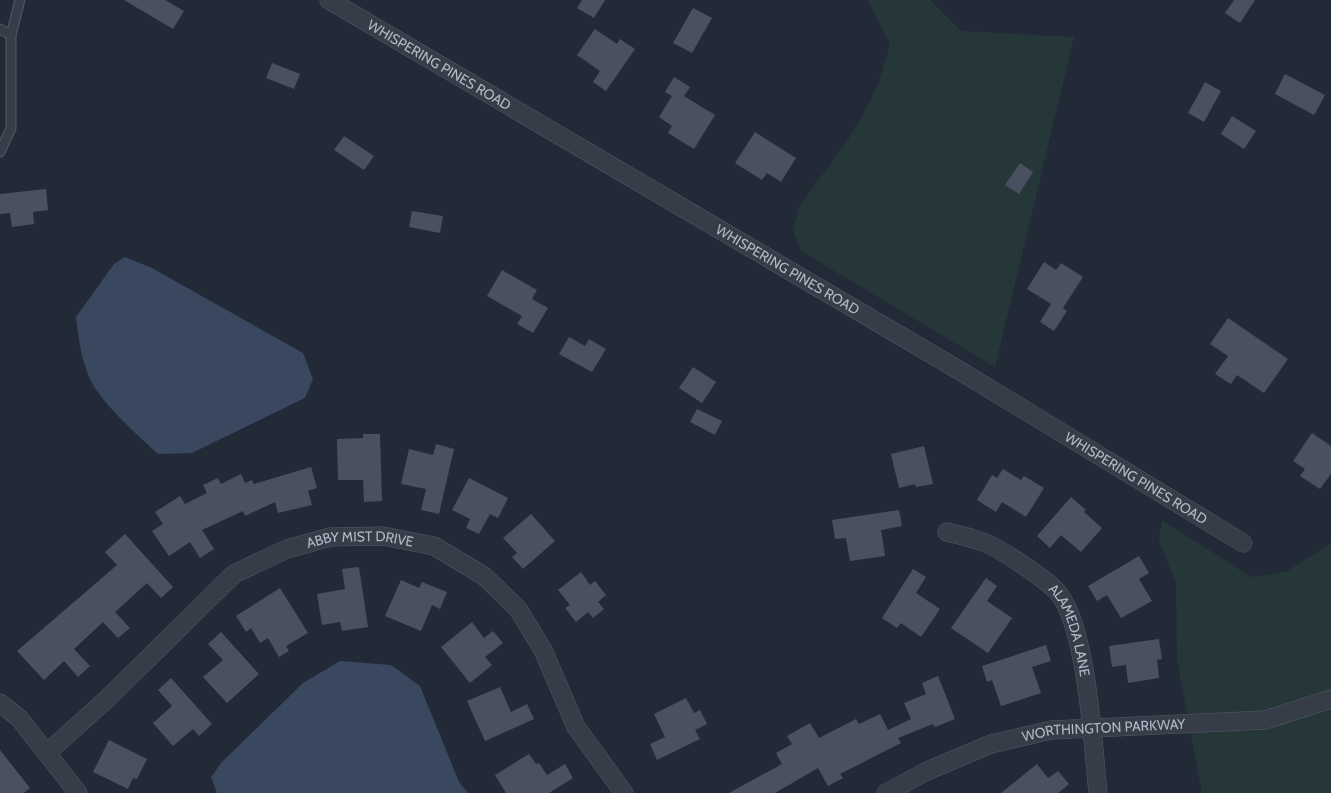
<svg xmlns="http://www.w3.org/2000/svg" width="1331" height="793" font-family="Cabin,sans-serif">
<rect width="100%" height="100%" fill="#232a37"/>
<!-- green -->
<g fill="#263739">
<polygon points="868,0 930,0 961,31 1074,37 995,367 801,251 793,230 800,205 846,143 863,115 878,85 890,44"/>
<polygon points="1162,520 1251,577 1286,572 1331,543 1331,793 1202,793 1177,659 1176,584 1159,539"/>
</g>
<!-- water -->
<g fill="#39475f">
<path d="M125 257 152 268 303 353 313 379 305 398 192 453 158 454C138 435 103 405 91 381 82 362 78 338 76 317L114 264Z"/>
<polygon points="340,661 391,665 420,686 459,782 468,793 217,793 211,777 222,762 303,683"/>
</g>
<!-- building -->
<g fill="#495161">
<polygon points="124,0 165,0 184,11 173,29"/>
<polygon points="582,0 605,0 594,18 577,8"/>
<polygon points="1234,0 1255,0 1240,23 1225,13"/>
<polygon points="693,8 712,18 692,53 673,43"/>
<polygon points="595,29 617,44 620,39 635,49 606,91 593,82 600,71 577,55"/>
<polygon points="272,63 300,74 294,89 266,78"/>
<polygon points="1285,74 1325,95 1314,115 1275,94"/>
<polygon points="674,77 690,87 684,96 715,115 694,149 668,133 672,126 659,117 672,96 665,92"/>
<polygon points="1205,82 1221,91 1204,122 1188,113"/>
<polygon points="1232,116 1256,131 1244,149 1221,134"/>
<polygon points="755,132 796,158 781,182 767,173 762,180 735,163"/>
<polygon points="344,136 374,156 364,170 334,150"/>
<polygon points="1020,163 1033,172 1019,194 1005,185"/>
<polygon points="46,189 48,210 33,212 34,224 12,227 10,213 0,214 0,194"/>
<polygon points="412,211 443,216 440,233 409,227"/>
<polygon points="1044,262 1056,270 1061,263 1083,277 1063,308 1067,311 1054,331 1040,322 1051,304 1027,289"/>
<polygon points="502,270 537,290 532,299 548,308 533,333 517,324 522,316 487,296"/>
<polygon points="1228,318 1288,359 1264,393 1237,375 1231,384 1215,374 1228,356 1210,344"/>
<polygon points="569,337 585,346 589,339 606,349 592,372 559,354"/>
<polygon points="693,367 716,382 702,403 679,388"/>
<polygon points="697,409 722,421 715,435 690,422"/>
<polygon points="1312,433 1331,446 1331,474 1320,489 1300,476 1305,469 1293,461"/>
<polygon points="363,434 380,434 382,501 364,502 363,480 338,480 337,439 363,438"/>
<polygon points="436,444 454,449 439,514 421,510 426,489 401,484 409,449 433,455"/>
<polygon points="924,446 933,484 916,487 915,484 899,488 891,454"/>
<polygon points="311,467 317,488 308,491 312,505 278,513 275,502 245,516 243,511 202,530 214,549 200,558 190,542 169,556 152,531 163,524 155,512 180,496 185,504 207,493 203,485 218,478 221,484 241,474 245,483 252,480 254,484"/>
<polygon points="1003,469 1021,480 1024,476 1044,488 1026,517 1002,502 996,512 977,500 992,475 997,478"/>
<polygon points="469,478 508,498 498,518 490,514 479,534 466,528 470,519 452,510"/>
<polygon points="1071,497 1086,510 1084,512 1102,528 1081,552 1061,535 1050,548 1037,536"/>
<polygon points="899,510 902,526 881,530 885,556 850,561 846,538 835,539 832,520"/>
<polygon points="531,514 555,541 523,569 512,557 517,553 503,538"/>
<polygon points="125,534 173,587 161,598 147,583 115,612 130,628 118,638 103,622 74,649 90,666 78,677 64,661 44,680 17,651 117,565 105,552"/>
<polygon points="1139,556 1149,573 1139,579 1152,601 1121,618 1107,595 1097,601 1088,586"/>
<polygon points="359,567 368,627 342,631 340,622 322,625 317,594 345,589 342,569"/>
<polygon points="913,569 926,577 916,593 940,609 921,637 901,623 897,628 882,618"/>
<polygon points="581,572 590,585 595,581 606,595 598,602 604,609 593,618 588,612 576,622 565,608 570,605 558,590"/>
<polygon points="986,578 997,586 987,601 1012,618 988,653 951,628"/>
<polygon points="401,580 419,588 422,582 447,592 440,609 432,605 421,631 385,616"/>
<polygon points="280,588 308,633 286,646 289,651 279,657 268,638 260,643 251,628 246,632 236,616"/>
<polygon points="472,622 484,638 493,631 503,643 485,657 492,665 470,683 441,647"/>
<polygon points="221,632 259,674 227,703 203,677 223,660 208,644"/>
<polygon points="1159,639 1162,659 1157,660 1159,678 1128,683 1126,665 1112,667 1109,646"/>
<polygon points="1046,645 1051,661 1032,667 1041,693 1001,706 992,680 987,682 982,666"/>
<polygon points="938,676 955,719 935,727 933,724 898,738 901,743 840,774 843,778 828,786 818,768 775,793 729,793 782,764 776,753 792,744 787,736 810,723 819,738 856,719 859,724 880,714 888,730 911,719 904,703 926,694 922,683"/>
<polygon points="171,678 212,724 199,736 193,729 173,746 153,723 172,706 158,690"/>
<polygon points="500,687 511,712 527,704 534,719 485,741 467,701"/>
<polygon points="686,698 694,713 700,710 707,724 695,730 700,739 657,760 650,744 665,737 654,714"/>
<polygon points="109,740 147,759 137,779 133,778 128,789 93,772"/>
<polygon points="0,750 30,788 24,793 0,793"/>
<polygon points="529,754 536,764 539,763 547,775 565,764 573,778 549,793 506,793 495,775"/>
<polygon points="1037,764 1048,778 1058,771 1069,784 1058,793 1001,793"/>
</g>
<g fill="none" stroke-linecap="round" stroke-linejoin="round">
<defs>
<g id="lane">
<polyline points="0,29 11,35"/>
<polyline points="0,152 11,128 11,35 20,0"/>
</g>
<g id="street">
<path id="s1" d="M329 0 957 369 1243 543"/>
<path id="s2" d="M947 532C958 535 970 537 980 541 997 546 1048 580 1059 594 1087 630 1093 745 1098 793"/>
<polyline points="0,703 19,718 78,793"/>
<path id="s3" d="M47 753 108 698 234 574 287 549 330 537 383 536 434 546 484 576 518 609 543 650 576 727 624 793"/>
<path id="s4" d="M886 793 927 771 991 744 1051 730 1265 720 1331 699"/>
</g>
</defs>
<!-- lane casing -->
<use href="#lane" stroke="#545a66" stroke-width="11"/>
<!-- street casing -->
<use href="#street" stroke="#545a66" stroke-width="19"/>
<!-- lane -->
<use href="#lane" stroke="#363c48" stroke-width="9"/>
<!-- street -->
<use href="#street" stroke="#363c48" stroke-width="18"/>
</g>
<g text-anchor="middle" stroke-width="4" stroke-linejoin="round" paint-order="stroke">
<!-- street labels -->
<g font-size="14" fill="#b1b7c4" stroke="#1c222d">
<text dy="5" stroke="none"><textPath href="#s1" startOffset="128">WHISPERING PINES ROAD</textPath></text>
<text dy="5" stroke="none"><textPath href="#s1" startOffset="532">WHISPERING PINES ROAD</textPath></text>
<text dy="5" stroke="none"><textPath href="#s1" startOffset="938">WHISPERING PINES ROAD</textPath></text>
<text dy="5" stroke="none"><textPath href="#s3" startOffset="392">ABBY MIST DRIVE</textPath></text>
<text dy="5" stroke="none"><textPath href="#s2" startOffset="168">ALAMEDA LANE</textPath></text>
<text dy="5" stroke="none"><textPath href="#s4" startOffset="230">WORTHINGTON PARKWAY</textPath></text>
</g>
</g>
</svg>
